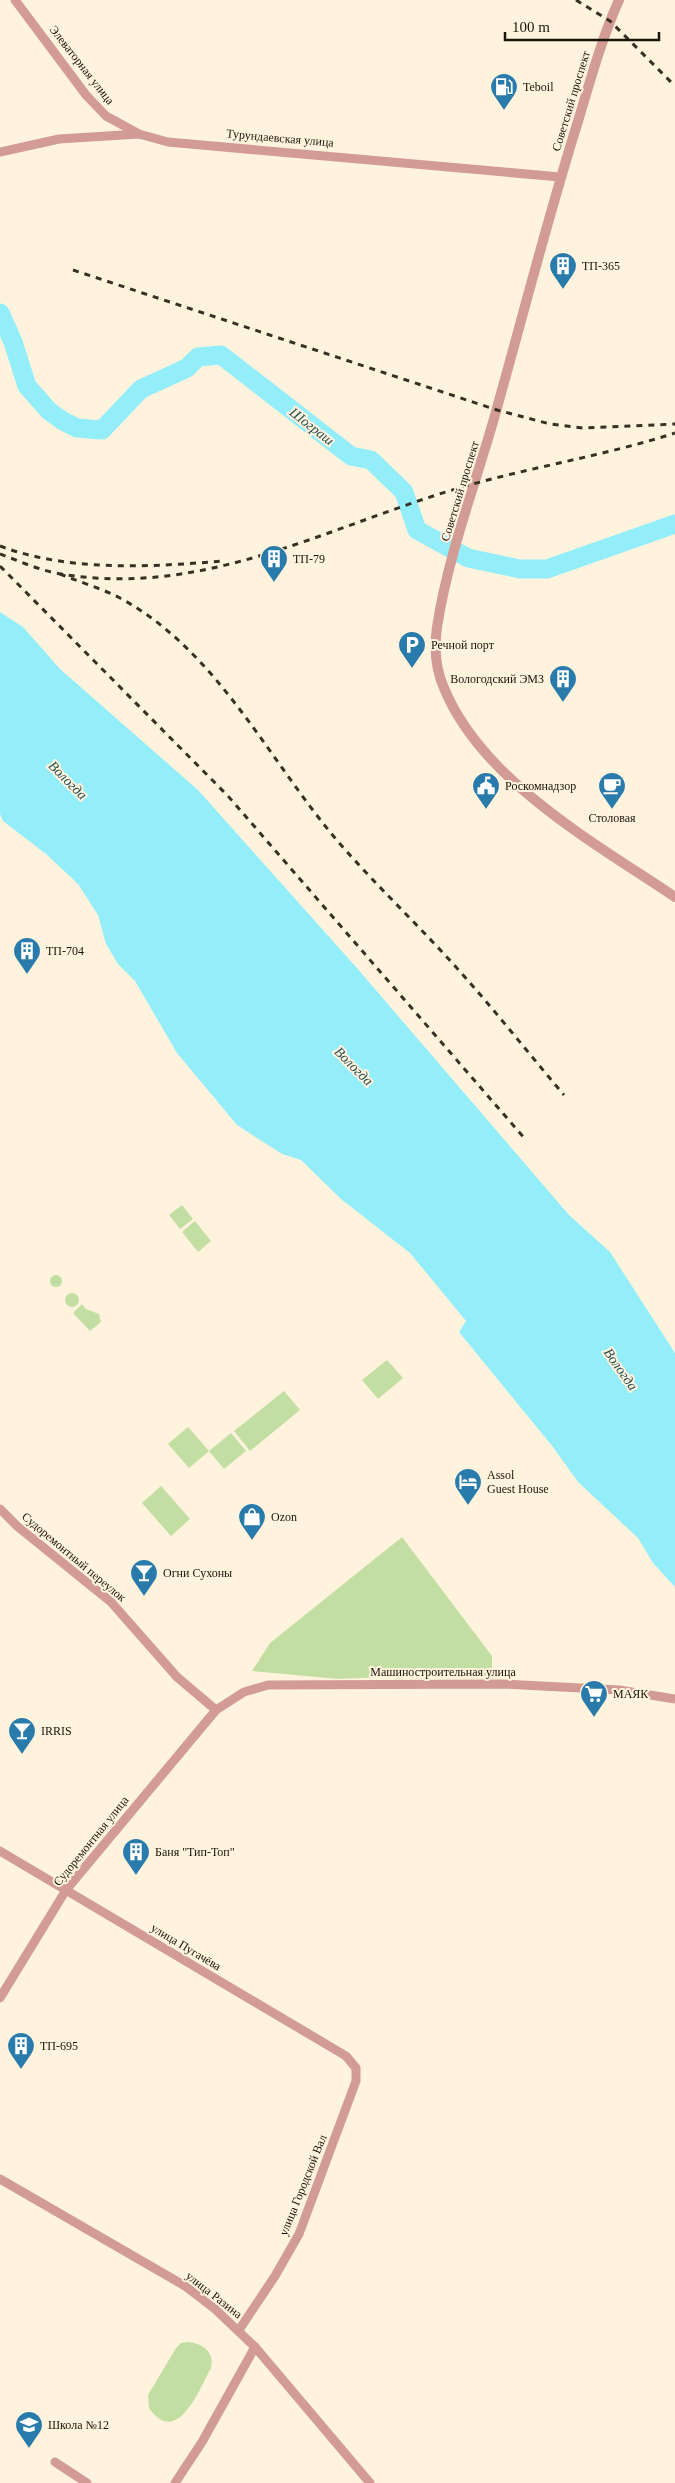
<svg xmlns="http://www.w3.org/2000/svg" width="675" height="2483" font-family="Georgia,serif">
<rect width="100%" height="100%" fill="#fff3dd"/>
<!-- green -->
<g fill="#c3dea3">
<polygon points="182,1205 193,1219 180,1229 169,1215"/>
<polygon points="195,1221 211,1241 198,1252 182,1232"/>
<circle cx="56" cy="1281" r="6"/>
<circle cx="72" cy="1300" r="7"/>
<polygon points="82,1304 86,1309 99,1314 101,1322 90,1331 73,1313"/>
<polygon points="387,1360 403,1378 378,1399 362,1380"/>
<polygon points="284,1391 300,1410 250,1451 234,1431"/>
<polygon points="188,1427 209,1451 231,1433 246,1451 224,1469 209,1451 189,1468 168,1444"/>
<polygon points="161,1486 190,1519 171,1536 142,1503"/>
<polygon points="402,1537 492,1656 492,1677 459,1674 338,1679 252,1671 270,1643"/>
<path d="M188 2342C202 2343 215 2352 211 2368 199 2390 177 2448 149 2408L148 2395 176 2348 181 2343Z"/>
</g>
<!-- water -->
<polygon fill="#93eefa" points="0,612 23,627 60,669 198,790 356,967 569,1215 610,1252 675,1353 675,1587 653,1563 638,1538 578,1482 553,1447 459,1332 466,1321 410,1253 341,1199 301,1160 282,1154 237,1125 177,1053 135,981 118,964 106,944 98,915 78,884 46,854 3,821 0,814"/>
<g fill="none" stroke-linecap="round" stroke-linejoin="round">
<!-- river -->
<polyline stroke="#93eefa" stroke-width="19" points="0,313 13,342 27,386 49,411 63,421 77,428 102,430 141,389 187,368 198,357 221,355 351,456 371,460 404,492 417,530 468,558 520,569 547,569 675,524"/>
<!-- minor -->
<g stroke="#d29b93" stroke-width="9">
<polyline points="15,0 86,95 106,116 139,134"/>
<polyline points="0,152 59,139 139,134 168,142 560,177"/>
<polyline points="0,1509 17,1526 111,1602 177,1677 216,1710"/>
<polyline points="0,1851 346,2056 356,2068 356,2081 299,2234 275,2276 239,2330"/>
<polyline points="0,1998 66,1890 216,1710 244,1692 268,1685 503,1684 619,1690 675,1699"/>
<polyline points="0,2179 185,2286 215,2309 255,2347 370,2483"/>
<polyline points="55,2462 87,2483"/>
<polyline points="175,2483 202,2442 255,2347"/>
</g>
<!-- tertiary -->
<path stroke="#d29b93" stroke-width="10" d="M619 0C602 38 591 78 579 118 550 210 526 304 500 397 480 473 449 549 437 627 434 648 435 668 444 688 482 781 595 843 675 897"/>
<!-- rail -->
<g stroke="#373125" stroke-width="3" stroke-dasharray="6 6" stroke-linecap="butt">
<polyline points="576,0 610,21 675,86"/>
<polyline points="73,270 497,410 550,424 583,428 675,424"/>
<path d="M0 546C69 572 150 567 223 561"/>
<path d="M0 554C19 561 41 571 61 574 203 598 327 527 459 488 530 467 604 456 675 433"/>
<polyline points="0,566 228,796 526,1140"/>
<path d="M60 574C79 582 101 588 120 598 216 650 267 757 335 838 370 879 408 915 444 954 486 999 524 1048 564 1095"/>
</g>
</g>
<!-- icons -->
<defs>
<symbol id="fuel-pin" viewBox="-11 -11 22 30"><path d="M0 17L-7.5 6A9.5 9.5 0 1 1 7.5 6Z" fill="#287bab" stroke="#fff3dd"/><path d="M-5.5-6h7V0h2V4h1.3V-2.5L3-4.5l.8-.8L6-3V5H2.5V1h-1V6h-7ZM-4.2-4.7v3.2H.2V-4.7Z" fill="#fff"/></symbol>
<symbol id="building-pin" viewBox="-11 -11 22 30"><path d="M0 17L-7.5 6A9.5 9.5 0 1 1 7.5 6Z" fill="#287bab" stroke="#fff3dd"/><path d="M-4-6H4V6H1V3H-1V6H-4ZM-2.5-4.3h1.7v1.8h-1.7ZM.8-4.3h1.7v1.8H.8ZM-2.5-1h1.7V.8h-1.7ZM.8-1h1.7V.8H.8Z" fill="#fff"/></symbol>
<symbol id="parking-pin" viewBox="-11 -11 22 30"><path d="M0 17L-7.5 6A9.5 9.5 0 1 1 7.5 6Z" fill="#287bab" stroke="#fff3dd"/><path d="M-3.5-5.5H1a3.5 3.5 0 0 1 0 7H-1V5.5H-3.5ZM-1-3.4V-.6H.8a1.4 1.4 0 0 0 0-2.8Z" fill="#fff"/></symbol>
<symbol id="civic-pin" viewBox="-11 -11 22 30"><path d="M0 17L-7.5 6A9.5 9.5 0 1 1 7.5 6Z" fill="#287bab" stroke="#fff3dd"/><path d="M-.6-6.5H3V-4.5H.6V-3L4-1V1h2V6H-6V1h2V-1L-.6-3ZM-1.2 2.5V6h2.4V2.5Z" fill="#fff"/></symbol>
<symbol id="cafe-pin" viewBox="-11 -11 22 30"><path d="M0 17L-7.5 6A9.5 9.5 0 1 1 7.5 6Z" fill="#287bab" stroke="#fff3dd"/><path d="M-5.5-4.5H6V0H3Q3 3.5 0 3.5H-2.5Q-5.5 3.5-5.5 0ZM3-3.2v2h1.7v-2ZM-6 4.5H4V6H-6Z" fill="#fff"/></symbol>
<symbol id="hotel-pin" viewBox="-11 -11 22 30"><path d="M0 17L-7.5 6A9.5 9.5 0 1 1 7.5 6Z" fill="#287bab" stroke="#fff3dd"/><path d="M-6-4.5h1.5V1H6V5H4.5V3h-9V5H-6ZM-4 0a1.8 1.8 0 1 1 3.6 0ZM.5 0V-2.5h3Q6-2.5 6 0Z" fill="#fff"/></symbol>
<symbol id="shop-pin" viewBox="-11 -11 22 30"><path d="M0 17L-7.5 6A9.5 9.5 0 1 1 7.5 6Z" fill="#287bab" stroke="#fff3dd"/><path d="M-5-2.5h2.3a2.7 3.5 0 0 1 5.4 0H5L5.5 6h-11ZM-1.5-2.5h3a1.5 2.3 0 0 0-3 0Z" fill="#fff"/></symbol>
<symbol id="bar-pin" viewBox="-11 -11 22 30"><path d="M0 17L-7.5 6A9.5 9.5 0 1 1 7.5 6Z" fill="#287bab" stroke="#fff3dd"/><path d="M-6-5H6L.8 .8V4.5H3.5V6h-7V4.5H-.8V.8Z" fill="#fff"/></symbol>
<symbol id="supermarket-pin" viewBox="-11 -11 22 30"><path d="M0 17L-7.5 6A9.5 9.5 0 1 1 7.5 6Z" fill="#287bab" stroke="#fff3dd"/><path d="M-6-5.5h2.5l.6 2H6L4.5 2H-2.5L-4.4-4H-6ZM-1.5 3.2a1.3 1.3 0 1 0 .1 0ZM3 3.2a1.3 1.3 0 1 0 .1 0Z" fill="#fff"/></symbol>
<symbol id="school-pin" viewBox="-11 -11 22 30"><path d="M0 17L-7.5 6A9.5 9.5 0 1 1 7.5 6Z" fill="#287bab" stroke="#fff3dd"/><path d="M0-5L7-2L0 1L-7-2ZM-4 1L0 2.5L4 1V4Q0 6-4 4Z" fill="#fff"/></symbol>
</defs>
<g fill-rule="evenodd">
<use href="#fuel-pin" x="488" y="71" width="32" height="43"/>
<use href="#building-pin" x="547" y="250" width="32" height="43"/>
<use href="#building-pin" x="258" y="543" width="32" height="43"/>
<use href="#parking-pin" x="396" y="629" width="32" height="43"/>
<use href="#building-pin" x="547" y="663" width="32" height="43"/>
<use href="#civic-pin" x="470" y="770" width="32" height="43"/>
<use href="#cafe-pin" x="596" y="770" width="32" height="43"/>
<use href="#building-pin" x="11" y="935" width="32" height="43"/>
<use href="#hotel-pin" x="452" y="1466" width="32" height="43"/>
<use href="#shop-pin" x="236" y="1501" width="32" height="43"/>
<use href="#bar-pin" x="128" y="1557" width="32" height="43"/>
<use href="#supermarket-pin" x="578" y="1678" width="32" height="43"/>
<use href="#bar-pin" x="6" y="1715" width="32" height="43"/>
<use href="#building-pin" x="120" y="1836" width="32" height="43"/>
<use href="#building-pin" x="5" y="2030" width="32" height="43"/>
<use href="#school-pin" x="13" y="2409" width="32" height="43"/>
</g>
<g text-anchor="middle" stroke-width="4" stroke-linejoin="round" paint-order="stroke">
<!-- street labels -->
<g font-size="12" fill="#19140a" stroke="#fff3dd">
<text transform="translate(82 65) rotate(52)" y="4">Элеваторная улица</text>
<text transform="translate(571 101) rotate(-73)" y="4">Советский проспект</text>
<text transform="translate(280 138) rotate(5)" y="4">Турундаевская улица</text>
<text transform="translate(460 491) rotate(-73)" y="4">Советский проспект</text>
<text transform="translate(74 1557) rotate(40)" y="4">Судоремонтный переулок</text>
<text x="443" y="1676">Машиностроительная улица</text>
<text transform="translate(91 1841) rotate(-51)" y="4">Судоремонтная улица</text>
<text transform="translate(186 1947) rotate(31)" y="4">улица Пугачёва</text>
<text transform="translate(303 2185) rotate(-68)" y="4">улица Городской Вал</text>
<text transform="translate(214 2295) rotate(38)" y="4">улица Разина</text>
</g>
<!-- poi labels -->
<g font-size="12" fill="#19140a" stroke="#fff3dd" text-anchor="start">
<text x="523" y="91">Teboil</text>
<text x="582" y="270">ТП-365</text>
<text x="293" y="563">ТП-79</text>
<text x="431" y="649">Речной порт</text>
<text x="544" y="683" text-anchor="end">Вологодский ЭМЗ</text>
<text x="505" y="790">Роскомнадзор</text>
<text x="612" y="822" text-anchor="middle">Столовая</text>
<text x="46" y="955">ТП-704</text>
<text x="487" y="1479">Assol<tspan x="487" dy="14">Guest House</tspan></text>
<text x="271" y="1521">Ozon</text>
<text x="163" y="1577">Огни Сухоны</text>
<text x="613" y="1698">МАЯК</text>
<text x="41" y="1735">IRRIS</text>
<text x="155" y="1856">Баня "Тип-Топ"</text>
<text x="40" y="2050">ТП-695</text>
<text x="48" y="2429">Школа №12</text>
</g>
<!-- water labels -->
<g font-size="14" font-style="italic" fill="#254f54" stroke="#fff3dd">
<text transform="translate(312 426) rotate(38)" y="5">Шограш</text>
<text transform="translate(68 780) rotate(45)" y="5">Вологда</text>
<text transform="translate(354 1066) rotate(45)" y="5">Вологда</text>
<text transform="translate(621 1369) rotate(55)" y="5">Вологда</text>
</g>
</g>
<!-- scale -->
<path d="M505 32v8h154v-8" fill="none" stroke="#19140a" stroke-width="2.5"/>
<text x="512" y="32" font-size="15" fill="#19140a" stroke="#fff3dd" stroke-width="4" paint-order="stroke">100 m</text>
</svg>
